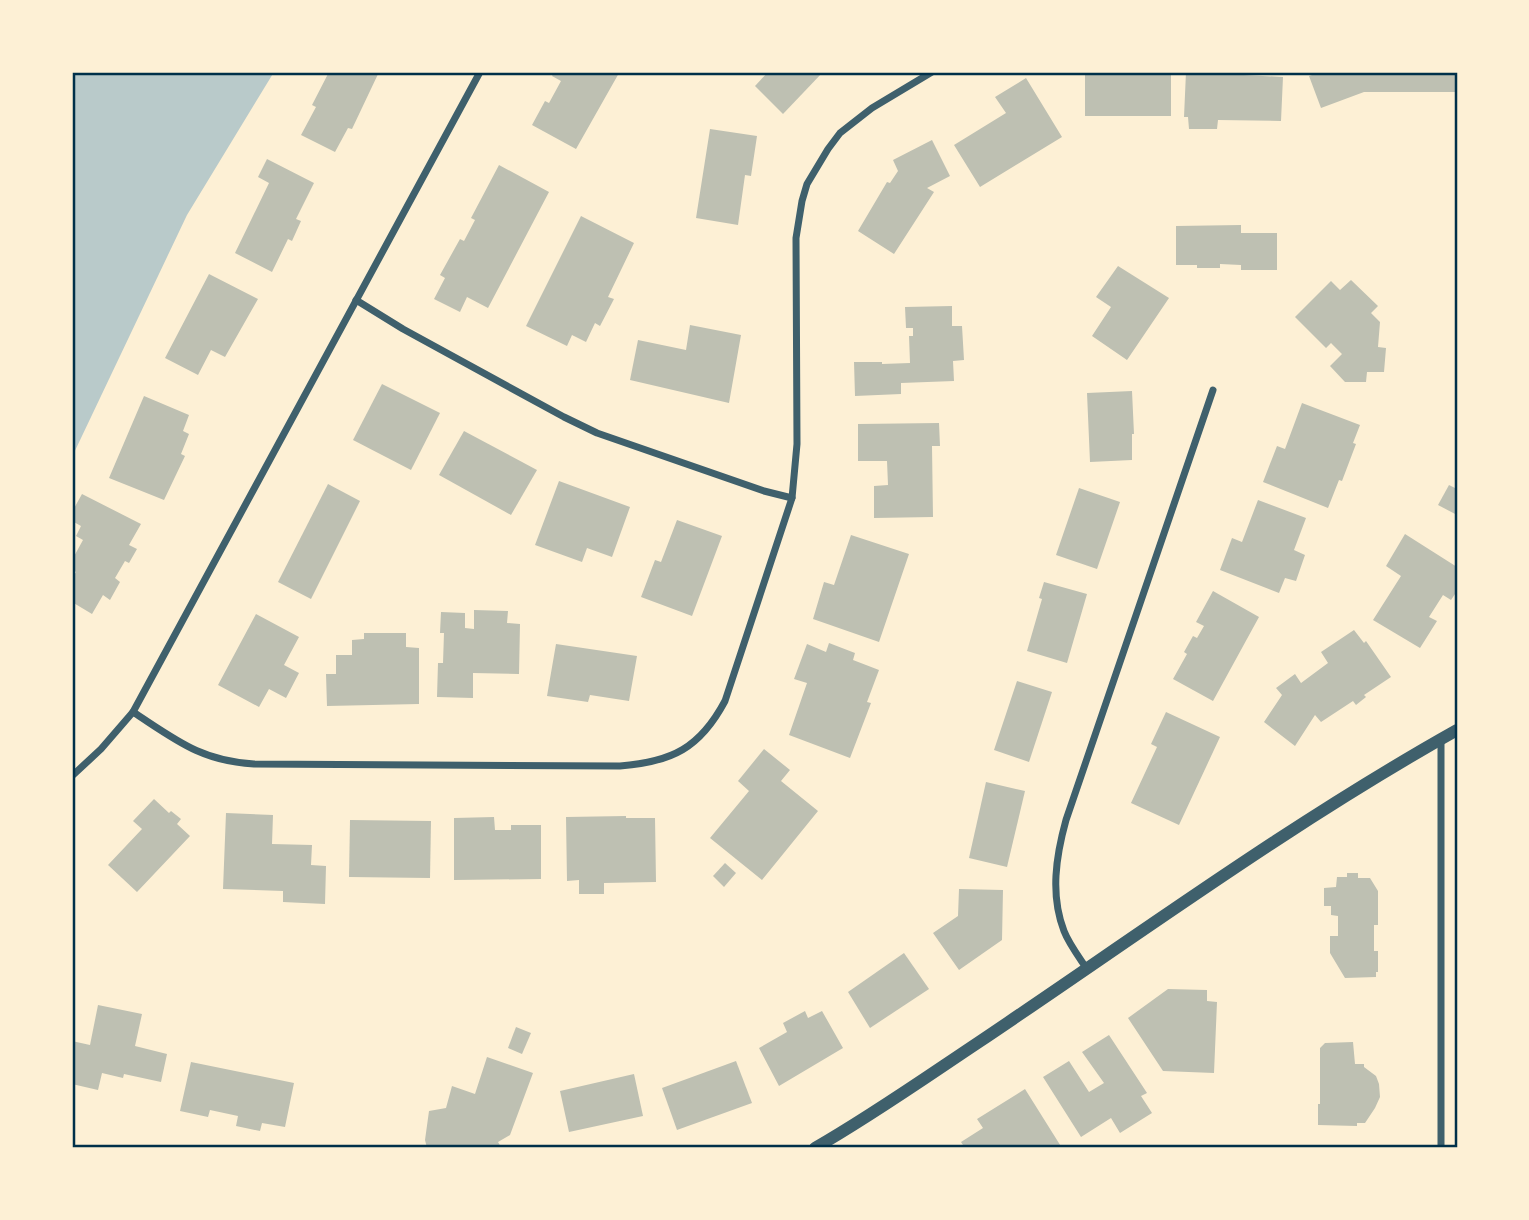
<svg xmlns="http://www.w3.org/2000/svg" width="1529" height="1220" font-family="Manrope,sans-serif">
<rect width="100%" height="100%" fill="#fdf0d5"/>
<!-- green -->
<polygon fill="#b9caca" points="72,72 274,72 187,215 72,457"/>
<!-- building -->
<g fill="#bec0b2">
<polygon points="329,72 379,72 352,129 348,128 335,152 301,135 316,107 312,105"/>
<polygon points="554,72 619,73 576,149 532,125 545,101 549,103 561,81 552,76"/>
<polygon points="768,72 823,72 783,114 755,86"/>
<rect x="1085" y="72" width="86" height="44"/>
<polygon points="1186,72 1225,72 1225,74 1283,77 1281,121 1218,120 1217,129 1189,129 1188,117 1184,117"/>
<polygon points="1321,72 1457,72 1457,92 1364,92 1321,108 1309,76"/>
<polygon points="1026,78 1062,137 980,187 954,145 1006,113 995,97"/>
<polygon points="710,129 757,136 751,176 745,175 738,225 696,218"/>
<polygon points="932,140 950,176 927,188 934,192 894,254 858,231 887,182 890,183 898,171 893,160"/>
<polygon points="267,159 314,183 296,219 301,221 292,241 288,239 272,272 235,253 269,183 258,177"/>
<polygon points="499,165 549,192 488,308 467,297 460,312 434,299 445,278 440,275 460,239 464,241 475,220 471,218"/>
<polygon points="581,216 634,243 608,297 614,299 600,326 595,323 586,342 572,335 567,346 526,326"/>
<polygon points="1241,225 1241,233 1277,233 1277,270 1241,270 1241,265 1220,264 1220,268 1197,268 1197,265 1176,265 1176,226"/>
<polygon points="1118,266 1169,298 1127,360 1092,336 1111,307 1096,297"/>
<polygon points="209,274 258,299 225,357 211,350 198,375 165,358"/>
<polygon points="1351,280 1378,306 1371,313 1380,322 1378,347 1386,348 1384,372 1367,372 1366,382 1345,382 1330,366 1342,354 1331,343 1326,348 1295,317 1331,281 1340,290"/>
<polygon points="952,306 952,326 962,326 964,360 953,361 954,381 901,383 901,394 855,396 854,362 882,362 882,364 910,363 909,336 913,336 913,328 906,328 905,307"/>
<polygon points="690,325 741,335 729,403 630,380 638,340 686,350"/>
<polygon points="382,384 440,413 411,470 353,440"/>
<polygon points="1132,391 1134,434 1132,434 1132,460 1090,462 1087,393"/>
<polygon points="144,396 189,415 183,431 189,434 181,454 185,456 164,500 109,478"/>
<polygon points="1302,403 1360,425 1353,443 1356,444 1342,481 1339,480 1328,508 1263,482 1277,446 1285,449"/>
<polygon points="939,423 940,446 932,446 933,517 874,518 874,486 888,485 887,461 858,461 858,424"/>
<polygon points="464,431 537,470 511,515 439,475"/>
<polygon points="559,481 630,507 612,557 587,548 582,562 535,545"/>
<polygon points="328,484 360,501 311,599 278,582"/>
<polygon points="1449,485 1457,489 1457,515 1438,505"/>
<polygon points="1079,488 1120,502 1097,569 1056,555"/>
<polygon points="82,494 141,524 129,545 137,549 129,563 125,561 115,578 120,582 110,600 103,595 92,614 72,602 72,579 76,572 72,569 72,560 83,540 76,536 81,526 72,521 72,512"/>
<polygon points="1258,500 1306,518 1294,550 1305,555 1296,581 1285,578 1279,593 1220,570 1232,538 1242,542"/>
<polygon points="677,520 722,536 692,616 641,597 655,560 661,562"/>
<polygon points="1405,534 1457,567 1457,591 1451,600 1443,595 1429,617 1437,621 1420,648 1373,620 1401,576 1386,566"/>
<polygon points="851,535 909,554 879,642 813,619 824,582 834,585"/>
<polygon points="1044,582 1087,594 1067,663 1027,651 1042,599 1039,598"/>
<polygon points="1213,591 1259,617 1213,701 1173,679 1187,654 1184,652 1193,636 1197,638 1204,626 1196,622"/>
<polygon points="474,610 508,611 507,623 520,624 519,674 473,673 473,698 437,697 438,663 443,663 444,633 440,633 441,612 465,613 465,628 474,629"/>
<polygon points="256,614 299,637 284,665 299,673 286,698 269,689 259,707 218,685"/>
<polygon points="1354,630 1364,643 1366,641 1391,677 1364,695 1366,697 1356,705 1353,701 1321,722 1315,715 1295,746 1264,722 1282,695 1276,688 1295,674 1301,683 1328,663 1321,652"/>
<polygon points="364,633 406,633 406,647 419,648 419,704 327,706 326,674 336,674 336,655 352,655 352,640 364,639"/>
<polygon points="829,643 855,653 853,660 879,670 867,702 871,703 850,758 789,735 807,683 794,679 807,644 826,652"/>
<polygon points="556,644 637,656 629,701 590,695 588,702 547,696"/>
<polygon points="1017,681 1052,692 1029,762 994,750"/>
<polygon points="1166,712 1220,737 1179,825 1131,803 1157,747 1151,744"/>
<polygon points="764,749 790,770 781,781 818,811 762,880 710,838 749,791 738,781"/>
<polygon points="986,782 1025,791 1007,867 969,858"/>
<polygon points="154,799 169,813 171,811 181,819 177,824 190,836 137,892 108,865 142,829 133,821"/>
<polygon points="226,813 273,815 272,844 312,845 311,865 326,866 325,904 283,902 283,891 223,889"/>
<polygon points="626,816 626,818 655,818 656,882 604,883 604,894 579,894 579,880 567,881 566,817"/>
<polygon points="494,817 495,830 511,830 511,825 541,825 541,879 454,880 454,818"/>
<polygon points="350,820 431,821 430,878 349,877"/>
<polygon points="725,863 736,873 724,887 713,876"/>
<polygon points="1347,873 1358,873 1358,878 1370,878 1378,891 1378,925 1374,925 1374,951 1378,951 1378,972 1376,972 1376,977 1345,978 1330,953 1330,936 1338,936 1338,916 1331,915 1331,906 1324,906 1324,888 1336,887 1337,877 1347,877"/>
<polygon points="959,889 1003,890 1002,940 959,970 933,933 958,916"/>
<polygon points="904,953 929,989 870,1028 848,992"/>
<polygon points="1168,989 1207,990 1207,1001 1217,1002 1214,1073 1163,1071 1128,1018"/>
<polygon points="98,1005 142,1014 135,1046 167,1054 161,1082 124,1074 123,1078 102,1073 98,1090 72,1084 72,1041 90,1045"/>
<polygon points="805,1011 808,1018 822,1011 843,1048 779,1086 759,1048 787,1032 783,1023"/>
<polygon points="516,1027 531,1033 522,1054 508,1048"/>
<polygon points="1109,1035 1147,1093 1141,1096 1152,1113 1120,1133 1111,1118 1081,1137 1043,1077 1069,1061 1089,1092 1104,1083 1082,1052"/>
<polygon points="1353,1042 1355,1064 1364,1064 1364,1067 1376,1076 1379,1084 1380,1097 1375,1108 1365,1123 1357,1123 1357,1126 1318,1125 1318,1104 1320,1104 1320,1048 1325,1043"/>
<polygon points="487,1057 533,1073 510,1135 498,1142 501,1147 495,1148 427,1148 425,1140 429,1111 446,1108 452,1086 475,1094"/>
<polygon points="736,1061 752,1103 677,1130 662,1088"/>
<polygon points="191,1062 294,1083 285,1127 262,1123 260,1131 236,1126 238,1116 210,1110 208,1117 180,1111"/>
<polygon points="634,1074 643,1116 569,1132 560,1091"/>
<polygon points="1025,1089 1062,1148 965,1148 961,1142 983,1128 977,1119"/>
</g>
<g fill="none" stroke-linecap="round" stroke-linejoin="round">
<!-- minor -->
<g stroke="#3f606c" stroke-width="7">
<polyline points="356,300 403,329 564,417 597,433 764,491 792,498"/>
<path d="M133 712C176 740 201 761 254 764L620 766C672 762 700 748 725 701L792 498 797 444 796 238 802 201 807 184 828 149 840 133 872 108 932 72"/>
<polyline points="1441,739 1441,1148"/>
<polyline points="72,776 101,749 133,712 480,72"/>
<path d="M1087 969C1079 957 1069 944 1064 931 1050 895 1056 856 1066 820L1213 390"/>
</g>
<!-- tertiary -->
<path stroke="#3f606c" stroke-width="12" d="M815 1148C871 1116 925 1078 979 1042 1137 936 1291 823 1457 730"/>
</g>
<!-- border -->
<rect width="1529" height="1220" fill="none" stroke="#fdf0d5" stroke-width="147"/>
<rect x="74" y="74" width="1382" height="1072" fill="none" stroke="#003049" stroke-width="2.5"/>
</svg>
